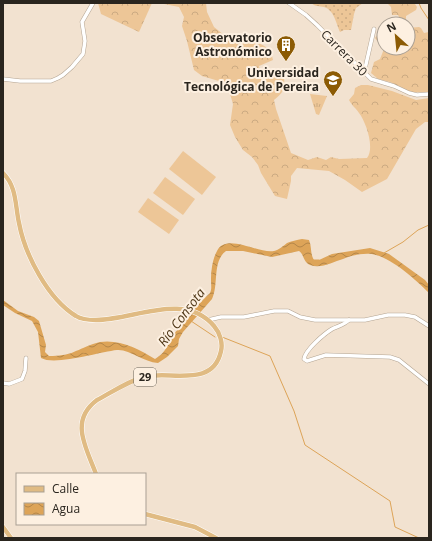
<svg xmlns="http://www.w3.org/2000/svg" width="432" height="541" font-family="'Open Sans',sans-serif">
<defs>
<pattern id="grass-tufts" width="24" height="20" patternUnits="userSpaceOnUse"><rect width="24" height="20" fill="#edc697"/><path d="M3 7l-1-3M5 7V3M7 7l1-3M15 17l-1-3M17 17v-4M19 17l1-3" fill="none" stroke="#cbaa82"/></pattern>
<pattern id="forest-crowns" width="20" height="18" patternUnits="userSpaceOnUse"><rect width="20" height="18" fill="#edc697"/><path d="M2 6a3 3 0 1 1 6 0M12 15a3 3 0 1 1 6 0" fill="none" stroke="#cbaa82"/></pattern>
<pattern id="park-dots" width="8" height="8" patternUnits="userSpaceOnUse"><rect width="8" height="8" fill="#edc697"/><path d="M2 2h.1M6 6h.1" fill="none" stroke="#cbaa82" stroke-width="1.8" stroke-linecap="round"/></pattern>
<pattern id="water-waves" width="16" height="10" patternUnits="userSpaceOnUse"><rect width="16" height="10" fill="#dda458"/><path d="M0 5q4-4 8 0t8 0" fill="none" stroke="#b38548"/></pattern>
</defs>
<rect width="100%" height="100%" fill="#f2e2d0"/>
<!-- grass -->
<polygon fill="url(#grass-tufts)" points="310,94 327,96 319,115 316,114"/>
<!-- forest -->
<g fill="url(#forest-crowns)">
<polygon points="98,3 152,3 139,32 101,14"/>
<path d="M156 3H206L207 12 214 27 224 35 231 44C242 41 262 40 270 51 272 53 272 57 273 60L259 66 261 75 272 77 284 72C284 88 287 89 274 100L276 109 291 153 308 160 317 157 326 160 331 157 339 159 367 158C375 148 366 122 359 113 356 108 352 106 349 100L354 94 355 88 361 85H368L392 91 416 100 429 98V122H425L416 129 387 179 362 192 345 180 329 171 297 168 291 176V181L287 199 275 196 261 173 258 165 252 157 243 150 235 137 230 125 233 104 230 94 222 82 202 76 194 70 187 41 182 26 184 17 179 7 164 4Z"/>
<polygon points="387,3 415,4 417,7 416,10 406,16 406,24 400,24 400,19 398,15 392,15 391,7"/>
<path d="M419 27 421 28 424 33 429 32V92H411L390 82 378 79 371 73 374 62 380 59 384 49 382 44 378 42 375 38C378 34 380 32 384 31V48H408V28Z"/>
</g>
<!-- park -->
<path fill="url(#park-dots)" d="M311 3H363L356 8 354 14 351 30H344L340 32C336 23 334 10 324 7 319 6 316 7 311 3Z"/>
<!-- pitch -->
<g fill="#edc697">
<polygon points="183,151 216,177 202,195 169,169"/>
<polygon points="165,177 195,199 183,215 153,193"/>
<polygon points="148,198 179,220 169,234 138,212"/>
</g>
<!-- water -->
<path fill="url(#water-waves)" d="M302 239 309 240C312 247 310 254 314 260H319L332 254 370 248 389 254 425 280 429 285V293C416 280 394 260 376 255 367 252 352 255 343 259 333 262 321 269 310 265 303 262 304 254 299 251L272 257 243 251H226C212 261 219 285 212 299L183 332 179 339 178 346 167 357 158 363C143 362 130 349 117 350 99 352 55 366 41 358L38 332 32 321 15 313 3 305V300L18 311 34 317 39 321 46 345 45 352 49 356C71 356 74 351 93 344 113 336 138 348 155 359 168 352 169 339 178 329 188 316 198 304 210 293 212 289 211 285 211 281 211 272 212 260 217 251 226 232 258 254 274 251 279 250 283 246 287 243 291 241 297 240 302 239Z"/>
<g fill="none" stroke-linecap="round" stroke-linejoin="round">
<!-- stream -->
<g stroke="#dda458" stroke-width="1">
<polyline points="419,3 421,8 429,20"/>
<polyline points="384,253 403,242 418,230 429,225"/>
<polyline points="313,260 319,260"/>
<polyline points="212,274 213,266"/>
<polyline points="191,321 215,337"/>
<polyline points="222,337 270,356 294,411 305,445 390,501 395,527 419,538"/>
<polyline points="83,353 104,346"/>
</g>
<defs>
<g id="minor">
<polyline points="289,3 306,15 317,25 371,79 394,86 409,93 417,95 429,94"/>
<polyline points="364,73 374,29"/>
<polyline points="3,79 20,81 51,81 58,78 63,75 72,67 83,54 85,41 82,22 93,3"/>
<polyline points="208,320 221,317 244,317 274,311 288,311 300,317 315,320 365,320 388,315 405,315 415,317 429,326"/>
<path d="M349 320C344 325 338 326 332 329 324 334 305 350 304 359L307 361 326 355 390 357 399 360 429 384"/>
<polyline points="3,383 9,384 22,379 25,371 26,358"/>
</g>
<g id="major">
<path d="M3 173C17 187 15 205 19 223 25 255 48 299 76 316 82 320 90 320 96 320 134 320 184 291 214 326 220 333 223 343 221 351 213 389 169 370 143 377 127 382 112 392 97 400 69 421 86 447 96 474"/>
<polyline points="145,514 195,527 216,538"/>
<polyline points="3,527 11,538"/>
</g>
</defs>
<!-- minor casing -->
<use href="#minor" stroke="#b3a492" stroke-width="4.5"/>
<!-- major casing -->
<use href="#major" stroke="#fff" stroke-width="5.5"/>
<!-- minor -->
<use href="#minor" stroke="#fff" stroke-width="3.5"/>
<!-- major -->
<use href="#major" stroke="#e0bb83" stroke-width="4.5"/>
</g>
<!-- icons -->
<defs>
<symbol id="building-pin" viewBox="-11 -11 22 30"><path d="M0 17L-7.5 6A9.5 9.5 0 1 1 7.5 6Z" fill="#8c5b04" stroke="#fdf0e1"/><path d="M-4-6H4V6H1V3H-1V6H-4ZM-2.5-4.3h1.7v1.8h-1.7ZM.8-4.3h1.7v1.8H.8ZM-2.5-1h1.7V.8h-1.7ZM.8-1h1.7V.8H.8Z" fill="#fff"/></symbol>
<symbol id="university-pin" viewBox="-11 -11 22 30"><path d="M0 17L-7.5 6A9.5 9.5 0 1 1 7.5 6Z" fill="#8c5b04" stroke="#fdf0e1"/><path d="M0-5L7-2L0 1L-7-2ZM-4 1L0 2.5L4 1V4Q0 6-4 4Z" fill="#fff"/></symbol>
</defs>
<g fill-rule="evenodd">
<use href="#building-pin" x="275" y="34" width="22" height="30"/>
<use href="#university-pin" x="322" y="69" width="22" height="30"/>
</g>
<g text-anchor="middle" stroke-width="4" stroke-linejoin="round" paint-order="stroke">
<!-- shield labels -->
<rect fill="#fdf0e1" stroke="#696258" stroke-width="1" x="134" y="368" width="22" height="18" rx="3"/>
<g font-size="11" font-weight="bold" fill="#2a251e">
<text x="145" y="381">29</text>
</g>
<!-- poi labels -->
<g font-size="12" font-weight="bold" fill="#2a251e" stroke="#fdf0e1" text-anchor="end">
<text x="272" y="42">Observatorio<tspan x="272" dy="14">Astronómico</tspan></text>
<text x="319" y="77">Universidad<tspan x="319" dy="14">Tecnológica de Pereira</tspan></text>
</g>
<!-- street labels -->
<g font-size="12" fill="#2a251e" stroke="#fdf0e1">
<text transform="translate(344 53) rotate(45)" y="4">Carrera 30</text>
</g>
<!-- water labels -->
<g font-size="13" font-style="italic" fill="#4f3717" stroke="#fdf0e1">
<text transform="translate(181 317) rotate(-53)" y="5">Río Consota</text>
</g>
</g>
<!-- border -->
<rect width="432" height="541" fill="none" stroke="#2a251e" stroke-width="8"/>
<!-- legend -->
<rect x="16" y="473" width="130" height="52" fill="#fdf0e1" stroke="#a99f93"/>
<rect x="24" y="486" width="20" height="6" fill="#e0bb83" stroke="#a99f93"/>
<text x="52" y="493" font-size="12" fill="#2a251e">Calle</text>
<rect x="24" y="503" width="20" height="12" fill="url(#water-waves)" stroke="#a99f93"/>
<text x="52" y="513" font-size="12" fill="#2a251e">Agua</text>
<!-- north arrow -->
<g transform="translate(396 36) rotate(333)"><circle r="19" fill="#fdf0e1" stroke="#a99f93"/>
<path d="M0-3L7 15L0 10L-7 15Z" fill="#8c5b04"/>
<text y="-6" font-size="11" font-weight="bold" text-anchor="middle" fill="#2a251e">N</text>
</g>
</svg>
